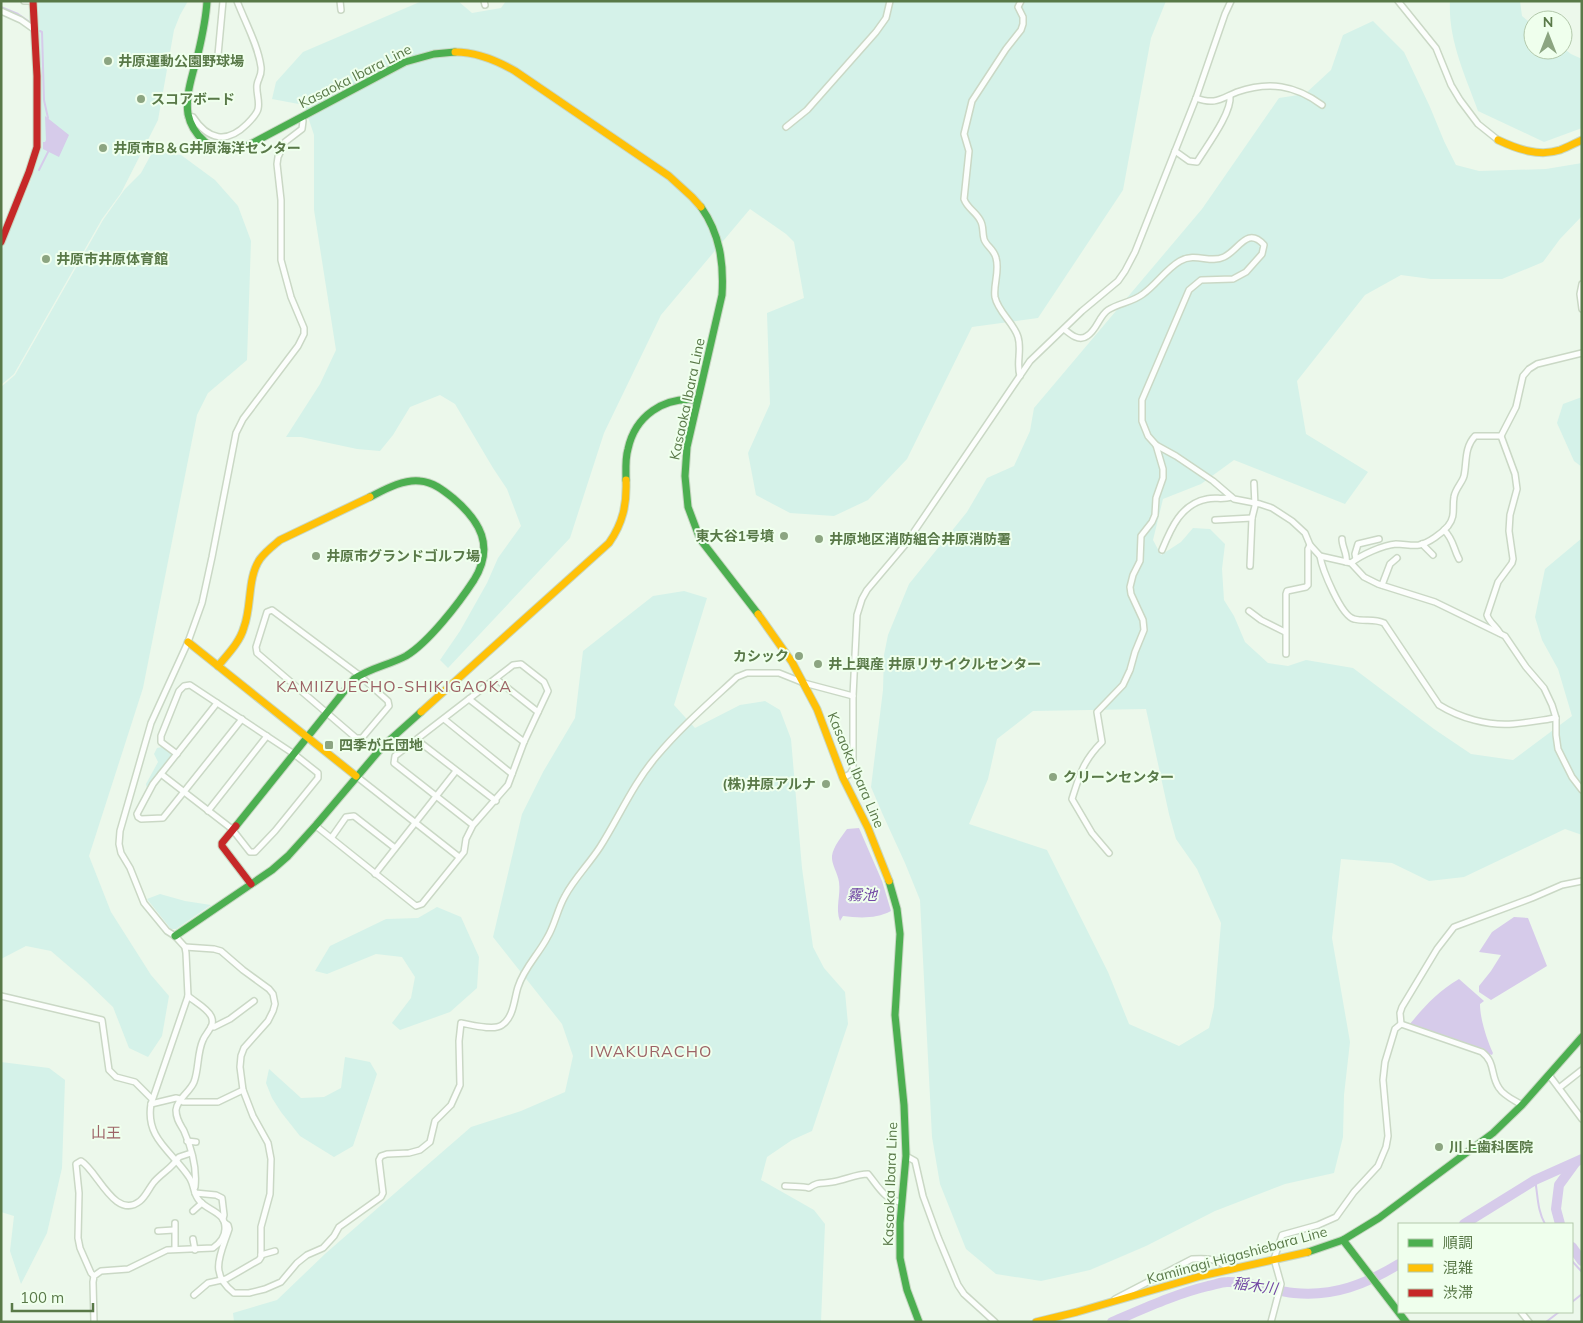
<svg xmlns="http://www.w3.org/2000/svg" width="1583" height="1323" font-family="Mulish,'Noto Sans JP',sans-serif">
<rect width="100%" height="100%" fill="#ecf8eb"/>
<!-- green -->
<g fill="#d5f2e9" fill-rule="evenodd">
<polygon points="38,1 188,1 180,15 174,30 158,120 121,193 102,219 14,374 1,385 1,251 30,183 42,146"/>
<polygon points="422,1 458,1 472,13 501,8 506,1 1166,1 1151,38 1123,190 1038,318 972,327 907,459 868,500 834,516 790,513 756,495 748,453 770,404 767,313 804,298 794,242 786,234 750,209 661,315 604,433 570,538 448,668 440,660 460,631 487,583 498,558 521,526 507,489 493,468 455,404 440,395 410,407 393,435 380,451 357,449 301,437 286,437 320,384 336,350 314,210 314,135 304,105 272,99 276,82 303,52"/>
<path d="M1450 1H1520L1522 16 1533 25V50H1563V48L1571 54 1582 59V128L1544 142 1478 111C1465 75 1448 40 1450 1Z"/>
<path d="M1373 21 1404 52 1430 107 1444 141 1456 165 1479 171 1546 169 1582 163V216L1560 239 1543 262 1502 279H1431L1401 275 1365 295 1297 381 1306 434 1368 472 1345 504 1234 460 1201 484 1163 499 1153 540 1161 555 1181 542 1193 528 1210 529 1225 544 1222 569 1224 600 1234 616 1245 642 1268 663 1288 666 1306 660 1353 668 1434 729 1471 754 1513 760 1572 716 1558 669 1542 640 1535 617 1545 569 1582 538V835L1565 829 1464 877 1429 881 1392 863 1341 859 1332 938 1350 1042 1344 1095 1343 1137 1334 1173 1285 1184 1215 1211 1146 1246 1090 1270 1041 1281 996 1274 966 1249 940 1184 932 1137 920 900 905 863 883 815 871 787 883 690 884 655 888 635 909 584 967 512 987 478 1014 466 1030 431 1034 408 1202 209 1279 98 1305 94 1331 70 1343 35ZM1146 709 1169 814 1176 839 1197 869 1221 923 1214 1007 1209 1028 1179 1046 1129 1024 1108 972 1047 850 969 824 988 779 997 739 1033 711Z"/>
<polygon points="153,151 181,155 215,180 238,206 251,241 247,360 208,393 197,415 143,688 89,856 111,912 151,975 169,996 162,1036 148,1057 129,1048 113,1007 86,981 51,951 26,946 1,959 1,387 15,375 103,220 125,189 141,173"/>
<polygon points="1582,397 1582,467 1574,461 1557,423 1563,404"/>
<polygon points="684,591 707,598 674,705 695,728 740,705 765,701 780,710 791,739 802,868 813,947 824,968 845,992 848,1024 812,1131 792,1140 767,1157 761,1180 814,1210 825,1224 821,1322 234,1322 233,1313 277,1300 326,1253 471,1127 521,1111 565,1092 573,1056 562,1024 493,937 522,814 543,772 575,718 583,651 653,596"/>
<polygon points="162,747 171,753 171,757 147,789 146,784 158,762 154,754 157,748"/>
<polygon points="160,894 185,901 211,905 176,929 171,929 147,899"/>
<polygon points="437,907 461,917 479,957 477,988 450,1012 400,1030 392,1023 411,998 415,977 402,957 376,954 327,974 315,971 330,946 386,919 418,918"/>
<polygon points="345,1057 370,1062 377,1074 353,1146 334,1157 300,1136 281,1112 272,1098 266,1083 269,1069 301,1098 324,1097 341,1088"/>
<polygon points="1,1062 49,1068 65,1080 62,1168 47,1233 21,1284 10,1251 14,1216 1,1212"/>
</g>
<!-- water -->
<g fill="#d6cbea">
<polygon points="45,116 69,135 59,157 43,149 43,142 45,142 46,140"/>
<path d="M859 828 882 881 891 911C876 919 859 918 843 916L840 921C835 908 841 895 839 882 838 874 831 863 832 856 833 847 842 836 847 829Z"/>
<polygon points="1514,917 1528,918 1547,966 1491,1000 1479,992 1479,986 1491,971 1501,955 1479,952 1492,932"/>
<path d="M1459 979 1484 1001 1480 1004C1480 1019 1487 1040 1493 1053L1492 1055 1409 1025C1425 1006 1437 992 1459 979Z"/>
</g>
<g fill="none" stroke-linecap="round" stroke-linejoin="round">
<!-- stream -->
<g stroke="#d6cbea" stroke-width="2">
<polyline points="1,7 18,14 31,23"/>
<polyline points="40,31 42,32 44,100 48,118"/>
<polyline points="39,170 49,150"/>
<path d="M1535 1180C1538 1195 1537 1210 1545 1224"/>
<polyline points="1572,1261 1582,1272"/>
<polyline points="1572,1302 1582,1294"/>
<polyline points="1546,1322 1559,1312"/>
</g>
<!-- river -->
<g stroke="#d6cbea" stroke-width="10">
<polyline points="1464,1224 1535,1180 1582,1159"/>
<polyline points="1560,1224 1556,1209 1559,1185 1575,1163"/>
<polyline points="1572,1247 1582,1261"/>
<path d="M1112 1322C1143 1309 1175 1294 1208 1286 1214 1285 1221 1282 1227 1282 1250 1281 1272 1291 1294 1293 1334 1297 1366 1284 1399 1264"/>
</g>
<defs>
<g id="street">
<polyline points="24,1 33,1"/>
<polyline points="340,1 341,10"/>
<polyline points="484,1 485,5"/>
<polyline points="1398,1 1436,48 1451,85 1460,100 1478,124 1498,140"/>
<polyline points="1,11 21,20 35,30"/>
<polyline points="218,55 223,1"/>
<path d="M1196 98C1215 105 1220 99 1237 92 1269 81 1295 85 1322 105"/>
<path d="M188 116 193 117C208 140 227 144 247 124 251 120 257 114 258 109 260 101 256 93 257 85 258 78 262 76 261 67 258 45 245 22 237 1"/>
<polyline points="786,127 807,110 876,32 886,18 890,1"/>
<path d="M1175 151 1189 161 1197 162C1206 147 1232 113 1230 96"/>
<polyline points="1582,284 1580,294 1582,309"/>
<path d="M1064 329C1070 334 1079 342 1087 336 1097 330 1099 316 1108 310 1119 303 1133 302 1143 294 1156 285 1166 269 1180 261 1196 252 1210 264 1224 257 1239 250 1247 226 1264 245L1262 254 1246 272 1233 279 1201 280 1189 290 1142 400V421L1148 436 1156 445 1176 456 1213 481 1234 499 1260 504 1272 508 1292 521 1305 533 1310 545 1320 556 1351 563 1364 577 1378 584 1435 602 1505 636 1526 667 1544 688 1552 705 1556 718V735L1558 749 1572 777 1582 790"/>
<path d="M1020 376C1016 363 1022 350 1018 337 1014 323 998 312 995 297 993 285 1000 271 996 258 994 249 986 246 984 239 982 232 984 226 980 220 976 212 967 208 964 199L969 151 964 134 972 101 1006 49 1021 30 1023 24V17L1018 7 1021 1"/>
<polyline points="1501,436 1516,407 1523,376 1529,369 1537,364 1582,353"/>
<polyline points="1215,520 1252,518"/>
<path d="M1444 530C1454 540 1453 548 1459 559"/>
<path d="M1342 539C1342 547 1348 555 1346 562"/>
<polyline points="1422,544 1433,555"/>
<path d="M1162 550C1171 528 1181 504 1207 499 1215 497 1223 500 1231 497"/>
<path d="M1320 556C1322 569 1341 616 1354 619 1365 622 1373 618 1384 623L1439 705C1460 718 1488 726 1513 724 1527 723 1542 720 1556 718"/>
<polyline points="1356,559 1355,554 1358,544 1379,539"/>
<path d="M1351 563C1361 555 1383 545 1396 544 1404 544 1412 546 1419 545 1429 543 1442 533 1448 526 1456 516 1452 508 1454 497 1455 489 1462 483 1464 476 1467 462 1464 448 1475 436H1501"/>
<polyline points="1250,566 1252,518 1255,506 1254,483"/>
<polyline points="1382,585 1390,564 1397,558"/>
<polygon points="272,610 359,675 388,701 389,706 362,738 356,738 257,653 256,647 267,612"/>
<polyline points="1249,611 1261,620 1285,632"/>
<path d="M1500 633C1496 626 1489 622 1487 615L1498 582 1512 563 1513 559 1509 531 1510 515 1517 489 1515 474 1501 436"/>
<polyline points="1286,654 1286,594 1287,591 1306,587 1308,585 1308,549 1310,545"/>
<polyline points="496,679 538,712"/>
<polyline points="469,699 524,742"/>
<polyline points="217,703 153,784 137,814 138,817 141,819 163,818 242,719"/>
<polyline points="444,719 512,774"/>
<polyline points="417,740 496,801"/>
<polyline points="161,774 232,829 250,852 255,852 275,831 318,778 318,773 294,754 190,685 184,686 179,691 161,736 161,742 177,754"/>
<polyline points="356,776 459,857"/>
<polyline points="843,778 850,774 853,769 853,696 857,615 862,599 867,590 905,545 1030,361 1082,311 1118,281 1125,271 1135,252 1175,151 1196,98 1225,14 1231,1"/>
<polyline points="208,811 267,736"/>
<polyline points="316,826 416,906 422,904 464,852 466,839 473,825 508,785 524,742 548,691 544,682 521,664 513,665 395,756 394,763 473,825"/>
<polyline points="332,837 346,817 354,816 395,848"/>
<path d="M1109 853 1092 833 1072 799C1080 774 1083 761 1102 742L1097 712 1123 685 1130 670 1135 652 1144 630 1143 620 1131 594 1130 587 1133 575 1140 561 1141 536 1152 522 1155 515 1156 498 1163 478V469L1156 445"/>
<polyline points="375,874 456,771"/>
<polyline points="185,947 214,949 221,951 243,970 269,989 273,994 275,1004 273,1011 268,1021 244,1048 241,1056 240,1067 243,1090 253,1116 268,1143 271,1159 270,1194 261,1227 261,1257 259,1260 226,1279 208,1283 194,1295"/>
<polyline points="1,996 102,1020 109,1070 116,1077 135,1082 152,1099"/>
<path d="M188 996C195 1002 207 1008 211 1016 216 1026 206 1032 203 1040 197 1053 199 1069 194 1082 190 1092 177 1099 176 1110 176 1119 180 1124 184 1131 192 1149 197 1168 195 1187"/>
<polyline points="1401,1024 1400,1013 1402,1007 1437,949 1454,927 1532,898 1562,885 1582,881"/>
<path d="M1401 1024 1482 1052C1496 1063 1490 1075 1499 1088 1504 1096 1514 1100 1522 1105"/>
<polyline points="211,1027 214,1027 230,1019 254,1001"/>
<polyline points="1549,1075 1582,1119"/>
<polyline points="1559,1088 1582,1070"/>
<polyline points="151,1104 176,1098 180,1099 183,1102 218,1102 243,1090"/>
<polyline points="187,1141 196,1142"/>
<polyline points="906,1156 915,1161 923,1196 938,1237 958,1285 964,1294 995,1322"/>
<path d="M785 1186C794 1187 801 1186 809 1188 819 1181 822 1184 832 1182 845 1180 856 1174 868 1174 878 1186 885 1201 902 1202"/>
<polyline points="195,1193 216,1195 222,1198 224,1215 223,1219"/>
<polyline points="193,1211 202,1203"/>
<polyline points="175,1223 175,1249"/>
<path d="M225 1223 228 1225 229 1229C221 1254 208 1273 234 1293H249L265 1289 281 1282 297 1263 307 1255 323 1248 334 1236 339 1227 381 1197 383 1193 379 1160 381 1156 387 1154 409 1153 420 1150 430 1142 435 1121 451 1105 460 1085 459 1041 461 1023C472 1025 494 1031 502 1025 514 1017 514 999 518 987 524 968 538 955 547 938 555 925 557 910 565 896 574 879 589 864 600 847 619 817 633 784 656 757 680 728 709 703 737 677L747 673H779L804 683 853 696"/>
<polyline points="158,1231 174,1230"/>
<polyline points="193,1239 195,1250"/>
<polyline points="261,1255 275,1251"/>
<path d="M94 1276 91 1273 80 1248 78 1238 79 1193 76 1164 81 1161C97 1170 115 1221 140 1201 146 1196 149 1188 154 1182 163 1172 171 1169 179 1157L191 1153"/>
<path d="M1115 1299 1192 1259C1205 1258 1219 1258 1228 1269"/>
<polyline points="1521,1312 1529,1322"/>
<path d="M94 1322 93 1282 94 1276 101 1271 128 1269 167 1250 213 1248C220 1243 225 1237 225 1229 226 1211 206 1211 198 1199 193 1192 194 1184 189 1177 173 1152 145 1139 151 1104L188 996 186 953 185 947 175 936 167 931 144 903 130 868 121 853 119 844 120 831 151 723 188 642 202 603 212 557 236 433 243 419 298 346 304 334V328L291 297 281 260V200L277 164 278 157 285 142 302 129 303 121 301 118"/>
<polyline points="1271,1322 1281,1284 1274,1259 1282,1235 1318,1225 1336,1217 1354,1192 1378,1166 1386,1147 1388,1136 1383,1080 1385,1062 1395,1029 1401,1024"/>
</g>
<g id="fast">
<path d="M207 1C206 19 202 37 198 54 193 73 185 95 188 114 190 124 196 134 204 141 216 152 232 150 247 146L405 62 434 54 455 52"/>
<path d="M701 207C720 234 724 263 722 295L687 447 685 476 688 507 700 539 758 614"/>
<path d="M626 480C626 470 625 459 628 449 635 416 664 396 697 400"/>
<path d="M236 826 354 679C370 668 389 665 406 656 429 642 459 603 474 580 495 546 480 521 453 498 443 490 433 482 420 481 403 479 384 490 370 497"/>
<polyline points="889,881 897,909 900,934 895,1015 904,1105 906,1156 900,1223 900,1258 907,1290 919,1322"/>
<polyline points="175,936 272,870 288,856 316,825 383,746 421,712"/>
<polyline points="1343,1240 1406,1322"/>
<polyline points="1308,1252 1343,1240 1379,1218 1493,1133 1522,1105 1582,1037"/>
</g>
<g id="slow">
<path d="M455 52C477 52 496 60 515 71L669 176 692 197 701 207"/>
<path d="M1498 140C1517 149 1539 157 1560 150 1568 147 1575 143 1582 140"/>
<polyline points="758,614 792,662 817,709 843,778 868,828 889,881"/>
<polyline points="188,642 356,776"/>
<path d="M218 666C228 654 240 642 244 627 252 606 247 578 260 559 266 551 273 546 280 540L370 497"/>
<path d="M421 712 609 543C623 523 627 504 626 480"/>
<polyline points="1036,1322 1077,1312 1201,1276 1308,1252"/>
</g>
<g id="jam">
<polyline points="1,242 29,172 37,147 37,76 33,1"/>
<polyline points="236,826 222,843 222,846 251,884"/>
</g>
</defs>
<!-- street casing -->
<use href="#street" stroke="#cad8c5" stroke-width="8"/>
<!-- fast casing -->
<use href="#fast" stroke="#c8d7c3" stroke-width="9"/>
<!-- slow casing -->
<use href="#slow" stroke="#c8d7c3" stroke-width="9"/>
<!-- jam casing -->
<use href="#jam" stroke="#c8d7c3" stroke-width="9"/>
<!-- street -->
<use href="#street" stroke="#fcfefc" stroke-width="5"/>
<!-- fast -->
<use href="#fast" stroke="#4caf50" stroke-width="7"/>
<!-- slow -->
<use href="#slow" stroke="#ffc107" stroke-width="7"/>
<!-- jam -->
<use href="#jam" stroke="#c62828" stroke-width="7"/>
</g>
<!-- markers -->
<g fill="#8ca581" stroke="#efffed" stroke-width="2">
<circle cx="108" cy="61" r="5"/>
<circle cx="141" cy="99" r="5"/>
<circle cx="103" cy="148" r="5"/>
<circle cx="46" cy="259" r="5"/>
<circle cx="784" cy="536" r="5"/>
<circle cx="819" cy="539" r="5"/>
<circle cx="316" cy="556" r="5"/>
<circle cx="799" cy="656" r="5"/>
<circle cx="818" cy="664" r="5"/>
<rect x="324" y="740" width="10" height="10" rx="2.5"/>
<circle cx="1053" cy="777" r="5"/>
<circle cx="826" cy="784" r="5"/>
<circle cx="1439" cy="1147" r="5"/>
</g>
<g text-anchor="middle" stroke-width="4" stroke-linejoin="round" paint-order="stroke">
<!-- poi labels -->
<g font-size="14" font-weight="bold" fill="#597948" stroke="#efffed" text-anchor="start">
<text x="118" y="66">井原運動公園野球場</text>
<text x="151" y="104">スコアボード</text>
<text x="113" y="153">井原市B＆G井原海洋センター</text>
<text x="56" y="264">井原市井原体育館</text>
<text x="774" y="541" text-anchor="end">東大谷1号墳</text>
<text x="829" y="544">井原地区消防組合井原消防署</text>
<text x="326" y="561">井原市グランドゴルフ場</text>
<text x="789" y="661" text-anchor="end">カシック</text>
<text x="828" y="669">井上興産 井原リサイクルセンター</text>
<text x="339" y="750">四季が丘団地</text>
<text x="1063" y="782">クリーンセンター</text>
<text x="816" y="789" text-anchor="end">(株)井原アルナ</text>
<text x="1449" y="1152">川上歯科医院</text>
</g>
<!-- street labels -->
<g font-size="14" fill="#597948" stroke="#efffed">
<text transform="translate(355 76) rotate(-27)" y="5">Kasaoka Ibara Line</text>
<text transform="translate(687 399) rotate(-78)" y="5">Kasaoka Ibara Line</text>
<text transform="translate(856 770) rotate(67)" y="5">Kasaoka Ibara Line</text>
<text transform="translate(890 1184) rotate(-88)" y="5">Kasaoka Ibara Line</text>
<text transform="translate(1237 1255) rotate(-15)" y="5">Kamiinagi Higashiebara Line</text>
</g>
<!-- water labels -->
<g font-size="15" font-style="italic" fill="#7248a4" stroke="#efffed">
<text x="862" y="900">霧池</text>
<text transform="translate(1255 1286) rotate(8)" y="5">稲木川</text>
</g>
<!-- neighbourhood labels -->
<g font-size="15" fill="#9d6366" stroke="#efffed">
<text x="106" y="1138">山王</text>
</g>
<!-- quarter labels -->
<g font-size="16" letter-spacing="1" fill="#9d6366" stroke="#efffed">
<text x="394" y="692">KAMIIZUECHO-SHIKIGAOKA</text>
<text x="651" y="1057">IWAKURACHO</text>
</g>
</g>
<!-- border -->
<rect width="1583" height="1323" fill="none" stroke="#597948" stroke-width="5"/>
<!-- legend -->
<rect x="1398" y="1223" width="175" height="90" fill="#efffed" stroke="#b3c9ab"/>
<rect x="1408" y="1239" width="25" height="8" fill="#4caf50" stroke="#b3c9ab"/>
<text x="1443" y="1248" font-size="15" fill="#597948">順調</text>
<rect x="1408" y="1264" width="25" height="8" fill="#ffc107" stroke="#b3c9ab"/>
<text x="1443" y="1273" font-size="15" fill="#597948">混雑</text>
<rect x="1408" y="1289" width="25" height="8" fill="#c62828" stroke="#b3c9ab"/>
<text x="1443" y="1298" font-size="15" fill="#597948">渋滞</text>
<!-- north arrow -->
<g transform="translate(1548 35)"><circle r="24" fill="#efffed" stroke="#b3c9ab"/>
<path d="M0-4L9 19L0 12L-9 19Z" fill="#8ca581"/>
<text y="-8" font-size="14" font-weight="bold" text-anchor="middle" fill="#597948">N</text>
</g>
<!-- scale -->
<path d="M12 1303v8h81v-8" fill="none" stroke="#597948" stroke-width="2.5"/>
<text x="20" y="1303" font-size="15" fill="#597948" stroke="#efffed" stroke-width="4" paint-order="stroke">100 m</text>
</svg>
